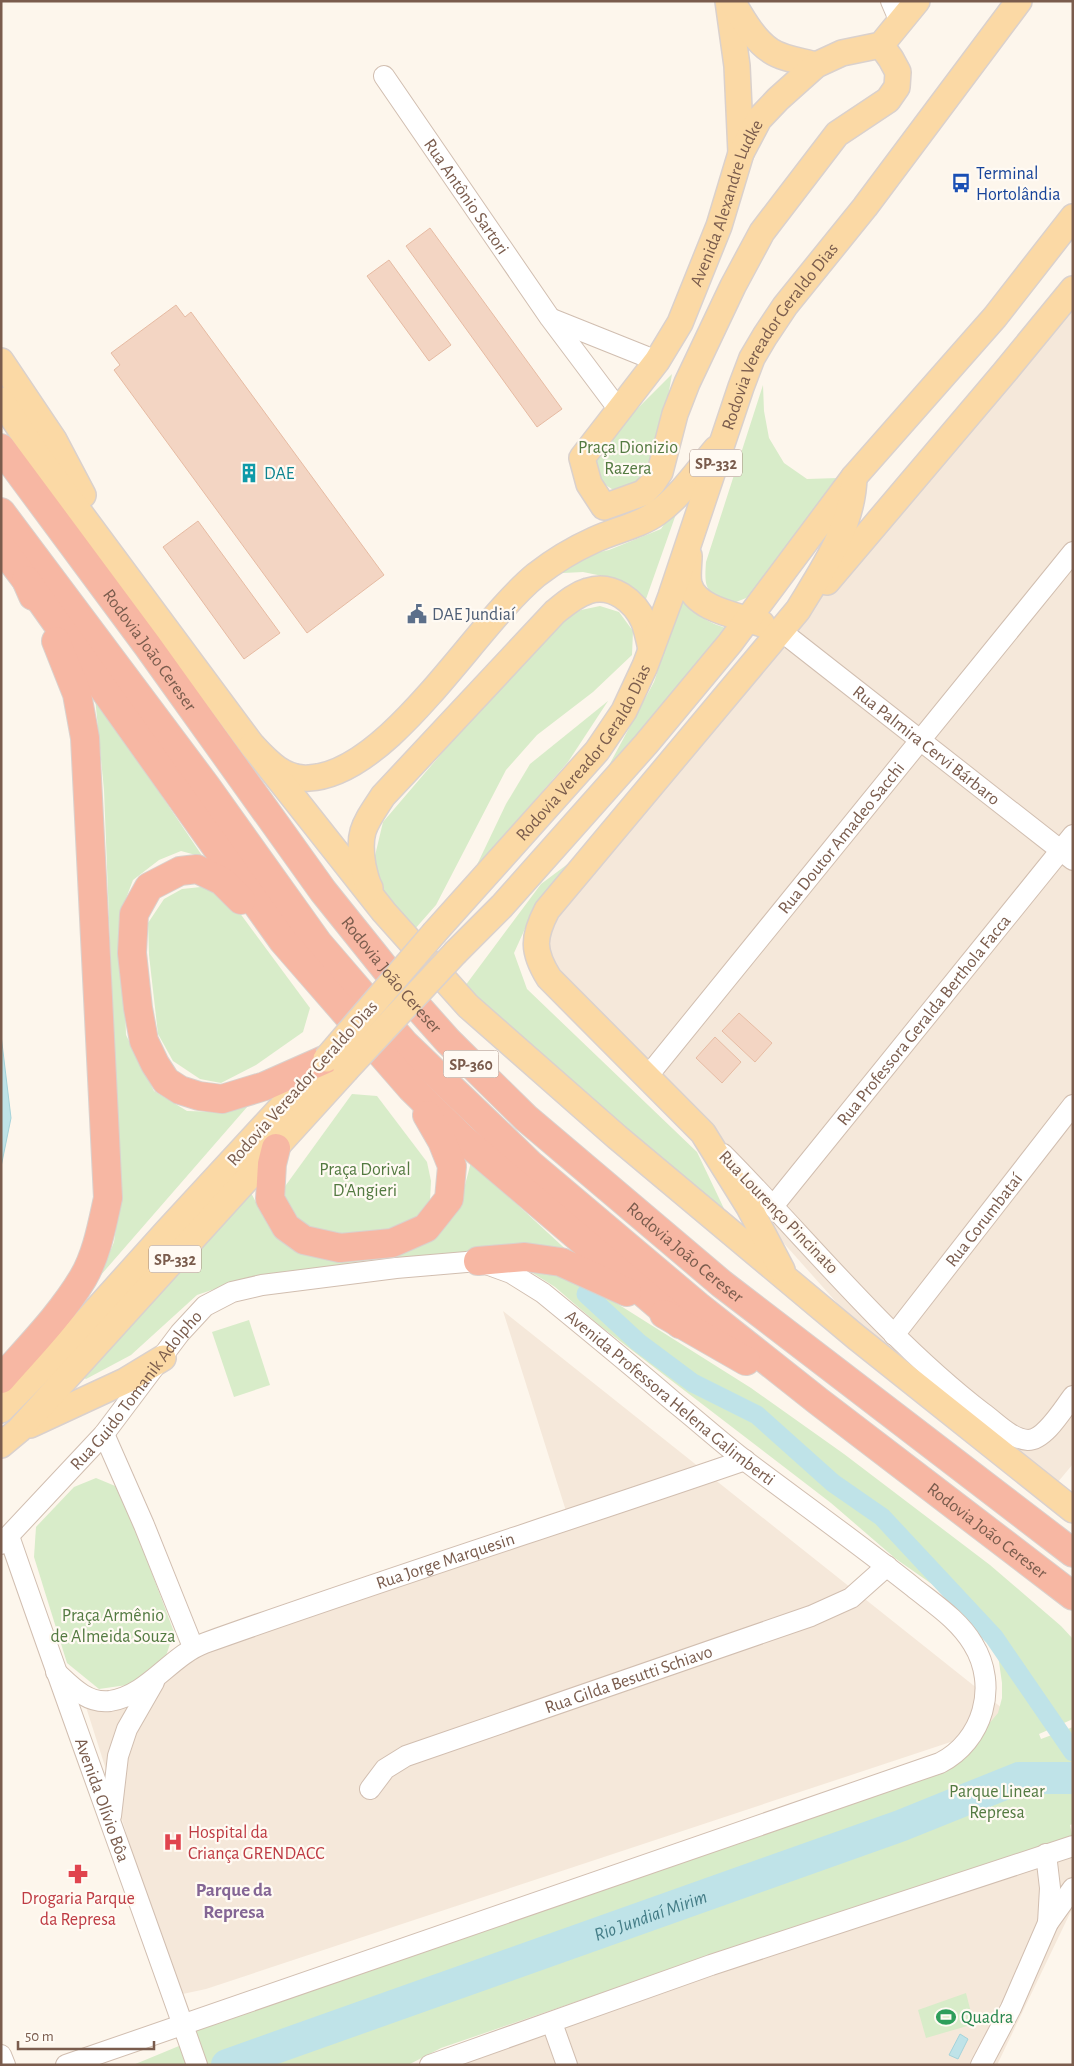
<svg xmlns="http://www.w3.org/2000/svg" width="1074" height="2066" font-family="'Alegreya Sans',sans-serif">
<rect width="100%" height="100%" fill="#fdf6ec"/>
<!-- residential -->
<g fill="#f5e8da">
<polygon points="1073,290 1073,1464 1047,1495 926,1403 748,1203 540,963 542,926"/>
<polygon points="503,1311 1017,1720 206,1989 178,1995 86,1707 139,1683 179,1651 566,1511"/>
<polygon points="1073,1852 1073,1907 997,2065 433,2065"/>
</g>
<!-- green -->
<g fill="#d8ecc9">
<polygon points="672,374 656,465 646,484 615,491 601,482 596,464 603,443"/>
<path d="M763 385 764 411 769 438 784 463 807 479 838 478 751 596 731 604C706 592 704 590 706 562Z"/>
<polygon points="682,497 646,599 617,579 583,572 543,574 577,557 609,550 661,529"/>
<path d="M684 593C698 616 703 621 729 629L607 769 654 682Z"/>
<polygon points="600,606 619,612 633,631 632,655 593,692 537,735 506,770 436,905 407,938 380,904 373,864 383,822 548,629 581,610"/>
<polygon points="95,697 203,857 181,851 159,860 133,880 122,909 126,1035 154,1091 187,1111 222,1112 254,1099 100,1276 114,1242 120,1199 104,790"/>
<polygon points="608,701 568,762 475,869 506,804 530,764"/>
<polygon points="593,845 533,911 514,953 527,989 697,1152 738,1238 653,1164 465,986 541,884"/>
<polygon points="201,887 228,897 310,1008 303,1032 256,1065 221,1083 200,1079 173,1061 158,1034 149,955 148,923 164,899 182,889"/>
<polygon points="352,1094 377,1096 427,1162 431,1181 430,1201 421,1219 402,1231 314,1242 278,1196"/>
<polygon points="471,1162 573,1256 325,1268 247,1278 197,1295 131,1355 86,1379 79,1376 250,1191 268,1225 295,1249 379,1255 421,1245 459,1208"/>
<polygon points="528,1270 567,1272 751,1388 844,1454 990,1565 1061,1626 1073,1639 1073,1719 1039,1734 1041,1739 1073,1727 1073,1824 1070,1825 1073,1840 657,1974 441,2048 408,2065 133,2065 191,2041 187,2030 966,1751 998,1713 1002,1698 1002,1683 998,1655 986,1635 949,1596 896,1559 831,1503 599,1325 555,1287"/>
<polygon points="249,1320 270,1385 234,1397 212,1332"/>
<polygon points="96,1478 120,1488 174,1632 165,1659 134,1684 99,1689 67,1663 34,1557 36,1527 74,1487"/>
<polygon points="966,1993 974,2024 926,2038 918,2010"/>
</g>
<!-- water -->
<g fill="#bfe3e8" stroke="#a5d3da">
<polygon points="1,1035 11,1118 1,1167"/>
<polygon points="960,2034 968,2039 958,2059 949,2055"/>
</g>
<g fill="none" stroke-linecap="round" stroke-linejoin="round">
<!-- canal -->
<polyline stroke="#bfe3e8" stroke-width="19" points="586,1294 638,1342 693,1383 757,1415 833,1483 882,1517 994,1637 1073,1752"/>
<!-- river -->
<path stroke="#bfe3e8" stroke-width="32" id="s1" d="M227 2065 900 1826 1019 1778H1073"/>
</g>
<!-- building -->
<g fill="#f3d5c3" stroke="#e6bba3">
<polygon points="430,228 562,409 537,427 406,246"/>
<polygon points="389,260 451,345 429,361 367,276"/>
<polygon points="176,305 185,317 191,312 384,575 307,633 114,370 120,365 111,353"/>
<polygon points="198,521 280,633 244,659 163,547"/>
<polygon points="739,1013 772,1043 755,1062 722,1031"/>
<polygon points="715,1037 741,1062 722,1083 696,1058"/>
</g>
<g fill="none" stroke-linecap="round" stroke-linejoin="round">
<defs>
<g id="minor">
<polyline points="891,1 900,22"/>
<path id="s2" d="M384 76 550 318 619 410"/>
<polyline points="552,319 657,361"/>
<path id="s3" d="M781 631 1073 860"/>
<path id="s4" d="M647 1077 1073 552"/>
<path d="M723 1154C809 1241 886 1338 983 1413 997 1423 1011 1439 1028 1440 1045 1440 1063 1409 1073 1396"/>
<path id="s5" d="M774 1205 1073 835"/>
<path id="s6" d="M894 1335 1073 1105"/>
<polyline points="104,1434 144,1525 193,1647"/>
<path id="s7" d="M9 1536C70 1713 135 1888 197 2065"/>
<path id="s8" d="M1 1544 104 1434 180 1333 205 1306 232 1292 262 1285 396 1268 478 1261 511 1273 543 1293C587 1329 631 1365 674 1402 699 1422 722 1443 747 1462 803 1504 859 1544 913 1587 934 1604 959 1620 973 1644 999 1686 983 1741 940 1763L66 2065"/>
<path id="s9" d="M56 1672C71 1686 87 1704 110 1701 149 1695 170 1656 205 1643 384 1579 565 1522 745 1460"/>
<path id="s10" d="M370 1789 385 1769 406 1756 811 1616 851 1598 887 1566"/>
<polyline points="111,1816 118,1756 127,1729 154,1682"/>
<polyline points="1046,1854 1050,1888 1048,1923"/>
<polyline points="552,2023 567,2065"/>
<polyline points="1,2055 5,2065"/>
<polyline points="430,2065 711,1965 1073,1846"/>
<polyline points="981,2065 1011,2008 1048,1923 1073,1888"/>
</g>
<g id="major">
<polyline points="728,1 737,66 741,153"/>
<path d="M732 1C742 18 754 40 771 51 783 59 802 61 816 65"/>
<path id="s11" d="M881 45 891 59 898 72 897 87 888 100 837 134 762 232 733 286 687 383 675 414 660 472 652 484 643 493 604 507 589 484 582 458 657 361 680 323 719 226 741 153 759 119 778 99 816 65 842 53 881 45 917 1"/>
<polyline points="1,361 54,440 83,495"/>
<path d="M1 400 40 459 252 745C267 761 284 780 309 778 390 774 474 626 536 575 554 561 574 549 594 540 615 530 639 526 657 513 680 497 698 470 716 449"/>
<path d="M689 556C689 565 687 576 689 584 695 610 741 616 762 624"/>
<polyline points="827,582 1004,373 1073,289"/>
<polyline points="252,745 384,912 468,1006 617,1137 856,1337 1073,1510"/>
<path d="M370 888C366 881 365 874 363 866 357 831 365 824 383 796L555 612C565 604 575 595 588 591 612 583 635 601 644 622 647 630 649 640 651 649"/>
<path id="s12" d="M435 932 597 751 624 711 645 666 671 596 741 387 752 358 765 336 785 306 865 207 1019 1"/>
<polyline points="456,952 502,906 646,744 730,643 854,477 995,317 1073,217"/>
<path d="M782 1270 749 1207 703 1133 549 978C532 951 533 937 547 910L798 610C823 569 853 526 854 477"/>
<polyline points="1,1410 62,1348 167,1231 325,1060"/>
<polyline points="30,1425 125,1381 163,1358"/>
<polyline points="1,1445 19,1430 346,1070"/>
</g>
<g id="highway">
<path id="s13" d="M1 448 147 645 323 891 400 987 448 1041 526 1118 722 1284 1073 1553"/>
<path id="s14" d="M1 512 206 786 318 943 404 1043 531 1165 698 1306 818 1401 1073 1596"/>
<polyline points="1,547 26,580 33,596"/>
<polyline points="26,580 283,941 411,1088 463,1139 680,1324"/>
<polyline points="241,900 222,881 197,869 180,871 149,887 134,914 132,953 138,1008 144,1041 155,1064 166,1081 180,1090 199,1096 222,1099 265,1086 326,1059"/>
<polyline points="276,1148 272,1164 270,1199 286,1227 304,1240 340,1248 392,1243 426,1228 449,1199 452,1166 442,1141 427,1115"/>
<polyline points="478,1261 525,1257 561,1262 627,1292"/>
<polyline points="664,1314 746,1361"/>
<path d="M1 1379C29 1347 61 1315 83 1278 97 1254 102 1225 108 1198L85 738 77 694 56 641"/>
</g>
</defs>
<!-- minor casing -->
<use href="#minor" stroke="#d1beb0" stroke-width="22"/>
<!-- major casing -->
<use href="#major" stroke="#dad1cd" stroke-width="28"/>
<!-- highway casing -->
<use href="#highway" stroke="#dad1cd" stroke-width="30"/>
<!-- minor -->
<use href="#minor" stroke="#fff" stroke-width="20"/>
<!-- major -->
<use href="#major" stroke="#fbd9a5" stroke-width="25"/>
<!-- highway -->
<use href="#highway" stroke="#f7b7a3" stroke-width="28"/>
<defs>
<g id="major-bridge">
<polyline points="326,1059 435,932"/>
<polyline points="346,1070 456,952"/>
</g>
</defs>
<!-- major-bridge casing -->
<use href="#major-bridge" stroke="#dad1cd" stroke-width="28" stroke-linecap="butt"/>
<!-- major-bridge -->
<use href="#major-bridge" stroke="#fbd9a5" stroke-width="25"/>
</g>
<!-- icons -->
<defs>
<symbol id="bus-bare" viewBox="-9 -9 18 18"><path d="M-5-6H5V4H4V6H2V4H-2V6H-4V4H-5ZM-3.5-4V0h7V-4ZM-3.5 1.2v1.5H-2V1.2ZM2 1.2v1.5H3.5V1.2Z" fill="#1a4fb4" stroke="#fffaf3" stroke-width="2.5" paint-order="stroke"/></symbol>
<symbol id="building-bare" viewBox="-9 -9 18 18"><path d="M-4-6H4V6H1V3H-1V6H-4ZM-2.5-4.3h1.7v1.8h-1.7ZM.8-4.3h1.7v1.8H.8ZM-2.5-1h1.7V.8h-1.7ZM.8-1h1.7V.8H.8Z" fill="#0f9aa8" stroke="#fffaf3" stroke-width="2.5" paint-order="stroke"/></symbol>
<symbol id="civic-bare" viewBox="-9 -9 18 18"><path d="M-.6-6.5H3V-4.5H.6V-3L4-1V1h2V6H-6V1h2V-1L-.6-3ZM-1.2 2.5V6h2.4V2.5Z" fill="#5c6f8a" stroke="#fffaf3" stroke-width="2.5" paint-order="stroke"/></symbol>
<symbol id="hospital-bare" viewBox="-9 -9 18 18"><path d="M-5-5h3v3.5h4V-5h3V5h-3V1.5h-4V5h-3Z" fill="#e0444e" stroke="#fffaf3" stroke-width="2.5" paint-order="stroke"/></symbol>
<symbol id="pharmacy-bare" viewBox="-9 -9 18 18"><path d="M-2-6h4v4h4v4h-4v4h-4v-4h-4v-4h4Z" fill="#e0444e" stroke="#fffaf3" stroke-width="2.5" paint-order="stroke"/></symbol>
<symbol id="stadium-bare" viewBox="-9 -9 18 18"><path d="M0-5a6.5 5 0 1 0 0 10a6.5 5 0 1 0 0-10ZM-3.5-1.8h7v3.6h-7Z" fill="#2e9e5b" stroke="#fffaf3" stroke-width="2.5" paint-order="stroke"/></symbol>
</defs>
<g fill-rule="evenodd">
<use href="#bus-bare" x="947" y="169" width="28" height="28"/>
<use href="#building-bare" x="235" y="459" width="28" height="28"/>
<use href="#civic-bare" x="403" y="600" width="28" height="28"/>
<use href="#hospital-bare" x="159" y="1828" width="28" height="28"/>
<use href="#pharmacy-bare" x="64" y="1860" width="28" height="28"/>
<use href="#stadium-bare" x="932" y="2003" width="28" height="28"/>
</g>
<g text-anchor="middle" stroke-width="4.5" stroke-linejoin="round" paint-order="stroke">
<!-- shield labels -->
<g fill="#fffaf3" stroke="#a28b7f" stroke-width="1">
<rect x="690" y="449.5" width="52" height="27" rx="4"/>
<rect x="443.5" y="1050.5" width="55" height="27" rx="4"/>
<rect x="149" y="1245.5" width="52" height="27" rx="4"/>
</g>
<g font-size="16" font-weight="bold" fill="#7a5c4d">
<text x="716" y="469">SP-332</text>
<text x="471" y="1070">SP-360</text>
<text x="175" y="1265">SP-332</text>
</g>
<!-- transit labels -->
<g font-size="18" fill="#164399" stroke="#fffaf3" text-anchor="start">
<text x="976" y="179">Terminal<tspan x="976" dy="21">Hortolândia</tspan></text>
</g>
<!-- street labels -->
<g font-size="18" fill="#7a5c4d" stroke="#fffaf3">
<text dy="6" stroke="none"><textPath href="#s2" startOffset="146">Rua Antônio Sartori</textPath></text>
<text dy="6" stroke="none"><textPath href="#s11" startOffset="928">Avenida Alexandre Ludke</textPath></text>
<text dy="6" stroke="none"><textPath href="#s12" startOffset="699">Rodovia Vereador Geraldo Dias</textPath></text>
<text dy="6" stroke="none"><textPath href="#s13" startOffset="251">Rodovia João Cereser</textPath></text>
<text dy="6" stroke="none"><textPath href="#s3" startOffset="185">Rua Palmira Cervi Bárbaro</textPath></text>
<text dy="6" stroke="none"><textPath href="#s12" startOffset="234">Rodovia Vereador Geraldo Dias</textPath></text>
<text dy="6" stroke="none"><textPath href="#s4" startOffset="308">Rua Doutor Amadeo Sacchi</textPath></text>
<text dy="6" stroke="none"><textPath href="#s13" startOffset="656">Rodovia João Cereser</textPath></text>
<text dy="6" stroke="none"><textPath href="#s5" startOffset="238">Rua Professora Geralda Berthola Facca</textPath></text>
<text transform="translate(302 1083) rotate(-48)" y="6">Rodovia Vereador Geraldo Dias</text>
<text transform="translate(779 1212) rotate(46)" y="6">Rua Lourenço Pincinato</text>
<text dy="6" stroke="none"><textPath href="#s6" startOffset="146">Rua Corumbataí</textPath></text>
<text dy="6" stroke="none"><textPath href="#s13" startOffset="1061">Rodovia João Cereser</textPath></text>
<text dy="6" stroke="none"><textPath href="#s8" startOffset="205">Rua Guido Tomanik Adolpho</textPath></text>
<text dy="6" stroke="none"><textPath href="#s8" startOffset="830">Avenida Professora Helena Galimberti</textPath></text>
<text dy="6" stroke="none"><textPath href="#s14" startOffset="1428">Rodovia João Cereser</textPath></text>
<text dy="6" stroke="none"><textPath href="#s9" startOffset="430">Rua Jorge Marquesin</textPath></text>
<text dy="6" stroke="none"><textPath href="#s10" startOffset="285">Rua Gilda Besutti Schiavo</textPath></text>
<text dy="6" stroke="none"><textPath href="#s7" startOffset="280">Avenida Olívio Bôa</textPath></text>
</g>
<!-- park labels -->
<g font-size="18" fill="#537a41" stroke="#fffaf3">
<text x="628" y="453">Praça Dionizio<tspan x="628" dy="21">Razera</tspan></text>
<text x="365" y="1175">Praça Dorival<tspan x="365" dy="21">D'Angieri</tspan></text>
<text x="113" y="1621">Praça Armênio<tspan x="113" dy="21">de Almeida Souza</tspan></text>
<text x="997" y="1797">Parque Linear<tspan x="997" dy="21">Represa</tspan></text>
</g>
<!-- culture labels -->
<g font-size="18" fill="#0d838f" stroke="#fffaf3" text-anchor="start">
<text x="264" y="479">DAE</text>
</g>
<!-- service labels -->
<g font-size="18" fill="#4e5e75" stroke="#fffaf3" text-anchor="start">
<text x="432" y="620">DAE Jundiaí</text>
</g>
<!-- health labels -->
<g font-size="18" fill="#be3a42" stroke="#fffaf3" text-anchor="start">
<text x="188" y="1838">Hospital da<tspan x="188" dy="21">Criança GRENDACC</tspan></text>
<text x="78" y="1904" text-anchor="middle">Drogaria Parque<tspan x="78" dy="21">da Represa</tspan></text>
</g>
<!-- leisure labels -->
<g font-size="18" fill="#27864d" stroke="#fffaf3" text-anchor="start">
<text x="961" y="2023">Quadra</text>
</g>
<!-- neighbourhood labels -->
<g font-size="19" font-weight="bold" fill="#846695" stroke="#fffaf3">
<text x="234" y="1896">Parque da<tspan x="234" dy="22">Represa</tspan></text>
</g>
<!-- water labels -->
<g font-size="19" font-style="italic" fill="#437c86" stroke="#fffaf3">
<text dy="7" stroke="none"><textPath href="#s1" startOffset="449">Rio Jundiaí Mirim</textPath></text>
</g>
</g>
<!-- border -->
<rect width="1074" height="2066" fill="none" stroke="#7a5c4d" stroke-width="5"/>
<!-- scale -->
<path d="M18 2041v8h136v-8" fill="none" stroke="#7a5c4d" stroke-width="2.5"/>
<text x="25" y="2041" font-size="15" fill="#7a5c4d" stroke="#fffaf3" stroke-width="4" paint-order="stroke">50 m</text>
</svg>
